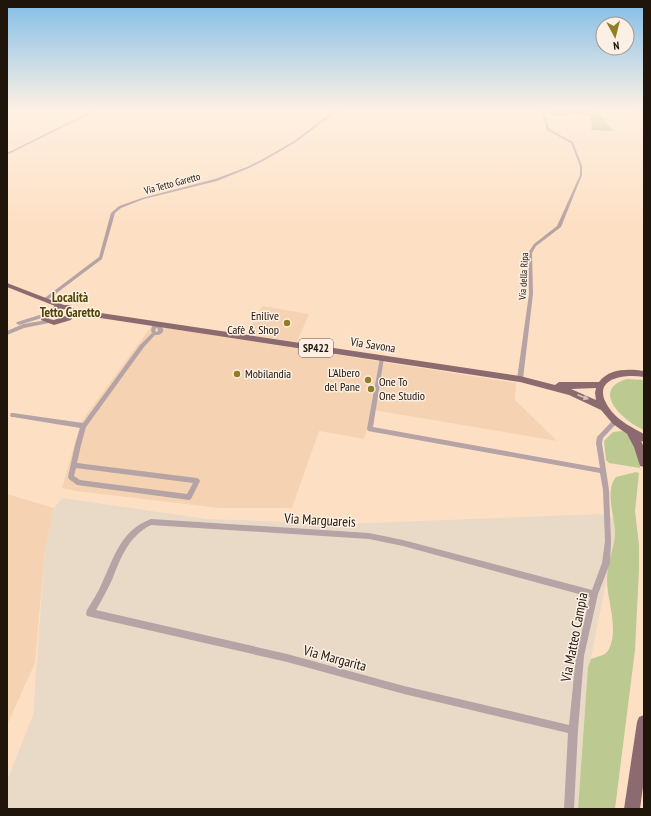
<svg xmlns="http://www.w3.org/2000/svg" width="651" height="816" font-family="'PT Sans Narrow',sans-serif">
<rect width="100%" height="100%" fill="#fde0c4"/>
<!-- built -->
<g fill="#f5d2b2">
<polygon points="262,306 309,314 297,342 247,334"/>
<polygon points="154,326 516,383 515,400 557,441 373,410 364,439 319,431 292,508 219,508 76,491 62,488 81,422 150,328"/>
<polygon points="7,494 54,508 45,549 35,663 7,725"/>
</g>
<!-- industrial -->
<polygon fill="#e9d9c7" points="62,498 207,519 342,524 601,514 614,518 615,533 612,552 591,658 588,667 578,809 7,809 7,781 33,715 45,549 54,508"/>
<!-- green -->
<g fill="#bcca91">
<path d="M627 379 644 380V430C624 422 589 390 627 379Z"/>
<path d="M622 431C634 437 639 456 640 468L609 463 606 460 604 441 613 432Z"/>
<path d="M636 472 639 473 635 511 639 545V570L635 650 615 809H578L588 667 591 659C598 656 606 656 609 649 619 628 607 602 607 579 607 563 615 547 615 531 614 515 605 490 616 477Z"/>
</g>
<!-- forest -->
<polygon fill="#afbd84" points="547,110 596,110 613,131 591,130 592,125 590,116 573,114 561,117 548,113"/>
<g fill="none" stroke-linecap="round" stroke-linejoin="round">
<!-- minor -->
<g fill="#b5a3a5" fill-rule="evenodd">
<polygon points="94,110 97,110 7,155 7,153"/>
<polygon points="335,110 338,110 324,121 296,142 265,160 249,168 217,181 144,199 121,208 115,213 102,259 46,301 44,301 42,300 99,257 111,213 119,206 142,198 215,179 247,167 263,159 294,141"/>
<polygon points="541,110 543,110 549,129 573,142 582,166 582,175 561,227 536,246 532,253 533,294 523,379 520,381 517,379 529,294 528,253 534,244 557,226 580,175 580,166 571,143 547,130"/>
<path d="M157 325C167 327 164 336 155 335L144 347 86 427 81 445 77 463 197 478 199 479 200 481 191 499 189 500 77 485 69 479 68 477 75 445 80 428 13 417H11L10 415 11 413H13L83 423 140 345 152 333 151 330 152 326ZM156 328H157L158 329V331L157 332 155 331ZM76 468 193 483 187 494 80 480 74 476Z"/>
<path d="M382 356 384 358 373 427 600 468 596 443 597 437 614 419H618L619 421 603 438 602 443 609 490 611 541 610 563 598 594 584 656 578 730 574 809H564L568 733 404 694 287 662 87 616 86 613 87 610C92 601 98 593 102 583 115 556 120 531 151 519L369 533 403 540 592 590 602 563 605 541 603 490 600 473 368 431 367 429 380 358ZM151 525 369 539 403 546 590 597 576 656 569 725 404 686 287 654 96 610C102 600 107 590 112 580 121 557 128 537 151 525Z"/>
</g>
<!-- tertiary -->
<g fill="#b5a3a5" fill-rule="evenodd">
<polygon points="46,313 49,315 48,316 19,325 16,323 17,322"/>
<polygon points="47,320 49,321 49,323 24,328 7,335 7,331 23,324"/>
</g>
<!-- secondary -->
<polygon fill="#9d8286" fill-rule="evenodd" points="632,110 644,111 644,113"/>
<!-- primary -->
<g fill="#8c6b70" fill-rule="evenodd">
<path d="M7 283 64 305H70L74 309 520 376 555 385 559 382H599C610 368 628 369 644 371V377C617 373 587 382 613 413 621 422 633 428 644 434V442L641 441 644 447V467L640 466 634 447 627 434 613 424 601 410 569 395 520 382 74 314 71 320 54 325 41 320 45 312 55 306 7 287ZM65 309 68 312 65 316 54 320 49 319C51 311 58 310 65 309ZM596 388 595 393 596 400 571 389Z"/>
<polygon points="644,715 644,779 640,809 624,809 637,722 639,717"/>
</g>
</g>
<!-- one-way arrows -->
<defs><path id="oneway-solid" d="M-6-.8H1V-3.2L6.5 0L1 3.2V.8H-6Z"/></defs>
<use fill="#d5c1bc" href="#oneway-solid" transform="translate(583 397) rotate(21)"/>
<!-- sky -->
<linearGradient id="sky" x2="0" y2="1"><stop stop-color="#82bee8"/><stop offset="0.49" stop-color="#fef1e4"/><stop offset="1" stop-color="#fef1e4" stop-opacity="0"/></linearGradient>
<rect width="651" height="224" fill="url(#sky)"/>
<!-- markers -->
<g fill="#937d24" stroke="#fcf0e5" stroke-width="1.5">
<circle cx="287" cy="323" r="4"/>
<circle cx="237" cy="374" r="4"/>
<circle cx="368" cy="380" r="4"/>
<circle cx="371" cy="389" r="4"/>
</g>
<g text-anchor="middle" stroke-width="3" stroke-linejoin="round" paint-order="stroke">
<!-- far-street labels -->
<g font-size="10" fill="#1f150b" stroke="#fcf0e5">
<text transform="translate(172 183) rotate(-15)" y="4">Via Tetto Garetto</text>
<text transform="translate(523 276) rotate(-87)" y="4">Via della Ripa</text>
</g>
<!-- shield labels -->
<rect fill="#fcf0e5" stroke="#61574c" stroke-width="1" x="299" y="339" width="34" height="18" rx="3"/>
<g font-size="11" font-weight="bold" fill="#1f150b">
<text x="316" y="352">SP422</text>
</g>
<!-- poi labels -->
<g font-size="12" fill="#1f150b" stroke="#fcf0e5" text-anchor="end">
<text x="279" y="320">Enilive<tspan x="279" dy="14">Cafè &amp; Shop</tspan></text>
<text x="360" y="377">L'Albero<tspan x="360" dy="14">del Pane</tspan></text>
<text x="245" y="378" text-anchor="start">Mobilandia</text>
<text x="379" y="386" text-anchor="start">One To<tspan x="379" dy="14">One Studio</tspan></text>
</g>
<!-- street labels -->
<g font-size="12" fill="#1f150b" stroke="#fcf0e5">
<text transform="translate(373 345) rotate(9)" y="4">Via Savona</text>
</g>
<!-- far-district labels -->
<g font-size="13" font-weight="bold" fill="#524300" stroke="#fcf0e5">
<text x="70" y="302">Località<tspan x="70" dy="15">Tetto Garetto</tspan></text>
</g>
<!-- near-street labels -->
<g font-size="14" fill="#1f150b" stroke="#fcf0e5">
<text transform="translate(320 520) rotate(3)" y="5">Via Marguareis</text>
<text transform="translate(574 637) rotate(-79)" y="5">Via Matteo Campia</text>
<text transform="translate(335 658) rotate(15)" y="5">Via Margarita</text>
</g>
</g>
<!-- border -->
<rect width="651" height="816" fill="none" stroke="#1f150b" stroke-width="16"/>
<!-- north arrow -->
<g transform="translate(615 36) rotate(173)"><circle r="19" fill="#fcf0e5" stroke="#a4988e"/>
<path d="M0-3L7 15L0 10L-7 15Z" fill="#937d24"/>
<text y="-6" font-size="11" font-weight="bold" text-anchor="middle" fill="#1f150b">N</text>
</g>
</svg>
